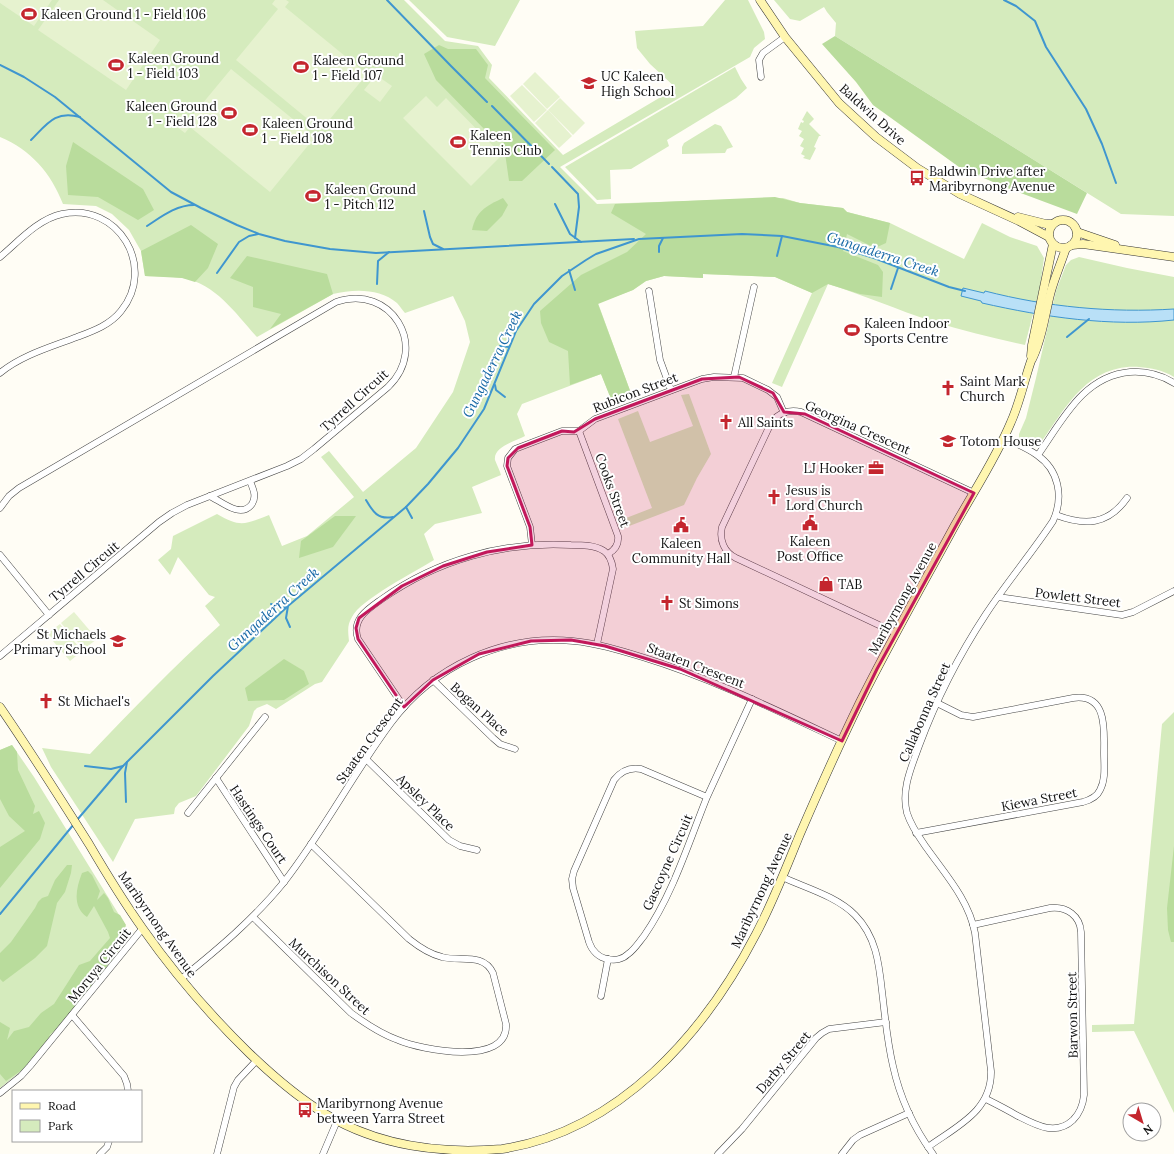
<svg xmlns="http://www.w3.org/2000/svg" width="1174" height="1154" font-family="Lora,serif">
<rect width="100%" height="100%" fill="#fffdf5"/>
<!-- green -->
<g fill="#d5ebbd">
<path d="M0 0H404L445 41 478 46 492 65 489 78 563 155 676 88 650 64 637 48 635 31 703 26 725 0H748L764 32 765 39 754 48 750 57 560 167 597 204 783 198 800 203 843 208 847 212 890 223 964 259 982 223 1010 237 1037 246 1044 258 1040 287 1025 345C994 338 963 331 932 321 897 310 864 295 828 284L782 387 772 383 812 293 775 277 703 274V278L664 276 646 281 633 290 598 303 632 396 613 404 601 374 522 404 517 414 525 436C516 441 493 447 495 460 497 465 500 471 501 475L472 487 482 513 435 524 424 534 434 560C416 571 360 600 352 617 347 625 348 631 349 641L322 682 315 684 276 709 267 704 257 708 254 711 249 726 196 796 179 803 175 808 174 814 135 819 113 862 51 767 42 748 90 754C132 710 174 666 220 625L205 606 215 597 209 595 178 557 170 575 158 560 171 549 173 536 217 514C241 528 245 524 269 515L282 546 307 536 354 497 321 457 329 451 363 492 416 448 453 392 470 342 465 321 453 296 405 313C402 310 400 306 397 303 380 288 353 289 333 294L257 337C235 313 216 284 183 278 170 276 157 277 145 276L141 251 129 230 112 214 96 206 63 204C51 173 31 150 0 137Z"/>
<polygon points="409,0 520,0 495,46 447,37"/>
<polygon points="774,0 1174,0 1174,216 1121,214 835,36 836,23 827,12 824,7 800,21 790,19"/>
<polygon points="735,67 741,79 747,88 736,98 667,140 669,146 631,169 610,170 611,199 597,200 565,167"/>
<polygon points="807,111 814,119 809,124 821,136 819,136 814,147 816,148 810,160 803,158 805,156 801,154 804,148 800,146 804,139 799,136 802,131 798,129 801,122 803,123 804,121 802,120"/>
<polygon points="715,124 721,126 733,147 727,149 725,153 682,154 682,147 684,143"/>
<path d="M1079 257 1127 268 1174 277V377C1163 370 1151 368 1139 367 1087 364 1066 408 1040 444L1036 447C1029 446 1023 444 1019 439V434L1026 418 1036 378 1056 291 1066 265 1071 260Z"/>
<polygon points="689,394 711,454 697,478 684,505 624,528 621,520 652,508 618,419 638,411 650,442 693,426 681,395"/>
<polygon points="1174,712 1174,1154 1174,1113 1134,1031 1092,1032 1092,1025 1134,1024 1162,724"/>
<path d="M12 745 34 777 121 918C124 922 128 929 128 933 128 936 117 952 115 956L25 1068 0 1088V750Z"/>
</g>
<!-- forest -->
<g fill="#b9dc9c">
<polygon points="835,36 1087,193 1077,214 1002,186 959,167 873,105 856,82 822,44"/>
<polygon points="439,45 448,49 476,49 488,65 485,78 555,150 522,181 509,181 503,139 491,136 436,80 424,54"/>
<polygon points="73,142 143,189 154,210 138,220 98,197 68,195 66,166"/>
<polygon points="775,197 800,203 843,208 847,212 890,223 886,243 875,248 847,234 843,251 878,265 883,272 882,297 860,294 828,284 812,293 775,277 703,274 703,278 664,276 646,281 633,290 598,304 632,396 613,404 601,374 570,385 568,351 549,342 541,323 540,311 581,275 627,252 646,234 611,213 615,204"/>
<path d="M503 198 508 205 502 216 487 231 472 230C476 211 486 206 503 198Z"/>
<polygon points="191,225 218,244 208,268 195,282 182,278 145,276 141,251"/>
<polygon points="247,256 327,274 333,294 270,329 281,314 253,307 253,287 230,278"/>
<polygon points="335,516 356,516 333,547 299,558 301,541"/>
<polygon points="284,659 304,671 309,684 284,700 248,701 245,688"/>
<polygon points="12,745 17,752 18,770 35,806 33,814 39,811 45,823 40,839 0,888 0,847 25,831 9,816 0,799 0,750"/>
<polygon points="1174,846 1174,942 1171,942 1168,930 1167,908"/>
<polygon points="67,865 72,865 71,873 65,892 57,903 47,946 35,958 3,982 0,979 0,953 11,942 35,908 38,902 42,898 48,896 55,880"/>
<path d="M88 871 92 875 100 891 97 900 104 893 108 898 114 912 120 915 126 925 120 933 124 940 115 956 57 1029 50 1034 49 1038 25 1068 6 1081 0 1074V1022L10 1028 7 1040 14 1031 29 1027 41 1013 54 1004 79 965 90 961 110 938 108 932 94 906 87 917C72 907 76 888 82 873Z"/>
</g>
<!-- pitch -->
<g fill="#e6f2cf">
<polygon points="0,0 52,0 34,26 0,3"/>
<polygon points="59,0 103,0 160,40 126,90 38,30"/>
<polygon points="275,0 286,0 289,2 285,7 367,74 321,130 236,60 278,9 272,4"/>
<polygon points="231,69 315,137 270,192 190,127 185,133 173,124 180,115 188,121"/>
<polygon points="535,72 560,97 547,109 523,84"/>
<polygon points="376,75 392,86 380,102 364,90"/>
<polygon points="522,85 547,110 534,122 510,96"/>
<polygon points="426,96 437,107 446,98 502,155 471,186 403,118"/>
<polygon points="560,98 585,123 573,135 548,110"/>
<polygon points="548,110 572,136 559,148 535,123"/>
<polygon points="74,612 97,639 84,649 61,623"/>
<polygon points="60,624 82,651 70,661 47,634"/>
</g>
<!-- water -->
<path fill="#b9e0f7" stroke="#3f96cf" d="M963 288 984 293 985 291C1047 307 1111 313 1174 309V320C1110 327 1044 317 982 303L981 301 961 296Z"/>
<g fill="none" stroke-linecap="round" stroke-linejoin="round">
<!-- stream -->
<g stroke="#3f96cf" stroke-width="2">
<polyline points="387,0 451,66 487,102"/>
<polyline points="1004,0 1016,6 1035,21 1046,47 1086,109 1102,144 1116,183"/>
<polyline points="0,65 24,77 55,97 171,192 201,208 237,225 259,234 285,241 330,249 376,253 634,239"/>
<polyline points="492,106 549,164"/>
<path d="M31 140C47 124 55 110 80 117"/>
<polyline points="552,167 578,194 579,207 575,238"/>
<polyline points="555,204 570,234 581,242"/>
<polyline points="424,211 430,237 433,244 443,249"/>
<path d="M147 226C161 217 176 205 194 205"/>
<polyline points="659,252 659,246 663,238"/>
<polyline points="777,256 782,236"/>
<polyline points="569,270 575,290"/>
<polyline points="217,273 239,242 249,236 258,234"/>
<polyline points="377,284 378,261 389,252"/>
<polyline points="891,289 898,268"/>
<polyline points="1067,337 1089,319"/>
<polyline points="500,346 509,347"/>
<polyline points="495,385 496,390 505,397"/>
<path d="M366 500C373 512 378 520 393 517"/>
<polyline points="406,507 412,518"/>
<polyline points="271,604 282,608 288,606 286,618 290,627"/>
<polyline points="85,766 111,769 123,766"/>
<polyline points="126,802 125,773 127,762"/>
<polyline points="77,820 123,766 213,676 288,606 406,507 428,484 458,448 484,409 516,331 534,304 562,276 586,260 596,254 639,239 742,234 782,236 838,247 874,258 949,287 965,291"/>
<polyline points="0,914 74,824"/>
</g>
<defs>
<g id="street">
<polyline points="761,77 759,60 763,53 785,37"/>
<path d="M0 257C18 242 38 219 62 214 118 202 157 267 121 311 110 325 93 331 77 337 51 347 22 355 0 373"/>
<polyline points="649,291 660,360 671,390"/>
<polyline points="734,377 754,287"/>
<path d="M579 431 618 536C619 545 615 550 608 554"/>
<path d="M1038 455C1062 421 1083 376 1130 372 1145 371 1161 375 1174 383"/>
<path d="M210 496C222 502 241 519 252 504 257 496 253 489 250 481"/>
<path d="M0 508 9 496 19 488 336 302C391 283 430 347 388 387L314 449 301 459 287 466 187 505 172 513 159 522 0 656"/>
<path d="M1056 515C1085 526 1108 525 1127 498"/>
<polyline points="532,545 530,527 507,466 508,458 515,449 562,431 579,431 595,419 702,379 714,377 743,378 768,390 777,397 784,413"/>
<polyline points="0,555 49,615"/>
<polyline points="998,597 1122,615 1133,612 1174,591"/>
<path d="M896 633 736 558C724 552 719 540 722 527L771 423C778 413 789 409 801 412L974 493"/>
<polyline points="433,680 493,738 500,744 515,749"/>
<path d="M404 707 358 639C351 619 368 609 382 599 437 560 504 541 571 545 582 545 595 545 604 551 610 555 612 562 613 569L597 644"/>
<polyline points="367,760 449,840 460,846 477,850"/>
<polyline points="216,778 284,882"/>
<path d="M707 797C688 844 673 894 644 936 639 942 634 950 628 954 623 959 615 961 608 959 599 958 592 951 589 942L573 888 572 879 574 871 614 780C621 771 630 767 641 769L707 797 752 699"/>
<polyline points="188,813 265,717"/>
<path d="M916 833 1083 802C1090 800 1097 797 1100 790 1106 779 1104 765 1104 753 1104 731 1108 693 1073 698L973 717 961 715 937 703"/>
<path d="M782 877C806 888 836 896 855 915 876 936 879 963 882 991 885 1016 887 1041 893 1066 900 1098 914 1128 933 1154"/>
<path d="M253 917 351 1013C366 1024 381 1034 398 1040 421 1050 509 1067 506 1024L493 973C483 952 460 962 442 957 429 954 419 947 409 939L311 844"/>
<path d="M973 925 1050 908C1067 906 1080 916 1081 932L1084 1095C1083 1105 1080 1113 1073 1120 1055 1137 1034 1124 1016 1115 1006 1109 996 1104 986 1099"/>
<path d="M181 979C218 949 254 919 284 882 323 832 353 774 391 723 433 666 503 634 573 641 596 643 619 650 642 657 711 678 776 710 842 741"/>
<polyline points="601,996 608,959"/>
<polyline points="72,1015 124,1076 127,1084 128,1091"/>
<polyline points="0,1093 21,1076 30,1066 142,929"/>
<path d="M928 1147C957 1126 992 1111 991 1071L975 933C969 900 945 874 926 847 919 837 911 826 907 813 901 790 911 768 919 746 936 700 959 655 986 614 1007 582 1032 553 1053 521 1064 497 1059 470 1037 455 1027 448 1015 443 1004 438"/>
<polyline points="100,1154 107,1147 109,1141"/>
<polyline points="217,1154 234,1087 238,1080 257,1060"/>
<polyline points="323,1154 337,1121"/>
<polyline points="718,1154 742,1129 816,1038 822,1033 829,1029 886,1022"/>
<polyline points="842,1154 853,1140 860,1135 909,1113"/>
</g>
<g id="secondary">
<polyline points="760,0 785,37 839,103 876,137 917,168 960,194 1019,221 1049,237"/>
<polyline points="1018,217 1046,224 1053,224"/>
<circle cx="1063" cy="234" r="14"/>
<polyline points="1077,232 1115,245"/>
<polyline points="1072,245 1083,244 1174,257"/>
<polyline points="1031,356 1032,345 1053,244"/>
<path d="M0 707C31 752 60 798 89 844 106 873 123 901 143 929 174 973 210 1015 249 1053 273 1076 298 1098 327 1115 379 1146 442 1154 502 1149 619 1131 704 1034 756 934 773 902 786 868 800 834 819 790 839 745 860 702 890 642 923 584 955 525 974 491 996 458 1011 422 1020 402 1024 381 1031 361 1033 358 1037 348 1038 344 1044 327 1046 309 1051 291 1055 277 1061 263 1066 248"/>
</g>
</defs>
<!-- street casing -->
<use href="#street" stroke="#444" stroke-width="7"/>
<!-- secondary casing -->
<use href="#secondary" stroke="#333" stroke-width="9"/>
<!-- street -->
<use href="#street" stroke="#fff" stroke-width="6"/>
<!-- secondary -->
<use href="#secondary" stroke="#fff6b0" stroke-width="8"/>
</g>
<!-- marked area -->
<path fill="#c2185b" fill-opacity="0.2" stroke="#c2185b" stroke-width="3" stroke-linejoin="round" d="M739 377 773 393 784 412 805 414 974 493 877 669 842 741 680 669 605 646 571 640 531 641 479 654 433 680 404 707 358 639 356 628 359 618 402 586 443 566 487 552 532 545 530 527 507 466 508 458 518 448 562 431 574 432 595 419 702 379Z"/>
<!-- icons -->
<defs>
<symbol id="stadium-bare" viewBox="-9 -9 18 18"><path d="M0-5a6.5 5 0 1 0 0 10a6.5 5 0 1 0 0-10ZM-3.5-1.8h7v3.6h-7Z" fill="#c4262e" stroke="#fff" stroke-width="2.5" paint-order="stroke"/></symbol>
<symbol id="school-bare" viewBox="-9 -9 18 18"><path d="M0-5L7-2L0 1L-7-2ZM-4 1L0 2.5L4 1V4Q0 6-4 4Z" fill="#c4262e" stroke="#fff" stroke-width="2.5" paint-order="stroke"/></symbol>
<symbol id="bus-bare" viewBox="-9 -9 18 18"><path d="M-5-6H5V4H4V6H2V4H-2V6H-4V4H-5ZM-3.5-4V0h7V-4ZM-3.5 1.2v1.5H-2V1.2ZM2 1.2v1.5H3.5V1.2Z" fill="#c4262e" stroke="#fff" stroke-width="2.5" paint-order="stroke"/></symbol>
<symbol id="church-bare" viewBox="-9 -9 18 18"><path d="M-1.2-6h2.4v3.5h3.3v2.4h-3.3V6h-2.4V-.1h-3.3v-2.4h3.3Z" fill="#c4262e" stroke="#fff" stroke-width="2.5" paint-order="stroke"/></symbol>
<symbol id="office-bare" viewBox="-9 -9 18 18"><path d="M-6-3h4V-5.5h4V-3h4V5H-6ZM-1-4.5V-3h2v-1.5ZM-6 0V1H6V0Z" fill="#c4262e" stroke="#fff" stroke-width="2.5" paint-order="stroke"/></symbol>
<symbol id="civic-bare" viewBox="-9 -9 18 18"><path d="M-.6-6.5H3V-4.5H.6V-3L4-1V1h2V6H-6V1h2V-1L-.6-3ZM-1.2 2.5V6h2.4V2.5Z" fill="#c4262e" stroke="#fff" stroke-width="2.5" paint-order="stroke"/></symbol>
<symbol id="shop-bare" viewBox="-9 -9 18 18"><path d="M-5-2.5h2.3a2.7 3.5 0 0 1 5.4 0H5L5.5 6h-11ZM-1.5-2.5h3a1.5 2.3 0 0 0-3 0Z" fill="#c4262e" stroke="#fff" stroke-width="2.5" paint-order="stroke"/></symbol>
</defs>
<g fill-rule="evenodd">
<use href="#stadium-bare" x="18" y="3" width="22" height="22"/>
<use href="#stadium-bare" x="105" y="54" width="22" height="22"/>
<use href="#stadium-bare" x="290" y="56" width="22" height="22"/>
<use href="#school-bare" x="578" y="72" width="22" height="22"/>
<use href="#stadium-bare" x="218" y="102" width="22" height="22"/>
<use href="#stadium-bare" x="239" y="119" width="22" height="22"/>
<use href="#stadium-bare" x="447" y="131" width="22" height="22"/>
<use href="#bus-bare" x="906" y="167" width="22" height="22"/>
<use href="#stadium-bare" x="302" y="185" width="22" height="22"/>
<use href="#stadium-bare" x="841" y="319" width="22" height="22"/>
<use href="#church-bare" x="937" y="377" width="22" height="22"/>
<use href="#church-bare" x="715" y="411" width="22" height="22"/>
<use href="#school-bare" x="937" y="430" width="22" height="22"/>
<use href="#office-bare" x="865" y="457" width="22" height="22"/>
<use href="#church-bare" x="763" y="486" width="22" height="22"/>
<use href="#civic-bare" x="799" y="512" width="22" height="22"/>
<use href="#civic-bare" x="670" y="514" width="22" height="22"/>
<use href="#shop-bare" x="815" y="573" width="22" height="22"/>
<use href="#church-bare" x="656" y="592" width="22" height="22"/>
<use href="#school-bare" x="107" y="630" width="22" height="22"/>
<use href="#church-bare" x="35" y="690" width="22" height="22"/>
<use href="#bus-bare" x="294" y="1099" width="22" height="22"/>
</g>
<g text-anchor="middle" stroke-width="4" stroke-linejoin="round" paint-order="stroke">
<!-- poi labels -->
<g font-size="13" fill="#111" stroke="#fff" text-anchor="start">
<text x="41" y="19">Kaleen Ground 1 - Field 106</text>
<text x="128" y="63">Kaleen Ground<tspan x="128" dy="15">1 - Field 103</tspan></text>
<text x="313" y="65">Kaleen Ground<tspan x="313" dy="15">1 - Field 107</tspan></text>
<text x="601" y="81">UC Kaleen<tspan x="601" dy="15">High School</tspan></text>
<text x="217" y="111" text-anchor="end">Kaleen Ground<tspan x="217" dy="15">1 - Field 128</tspan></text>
<text x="262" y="128">Kaleen Ground<tspan x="262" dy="15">1 - Field 108</tspan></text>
<text x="470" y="140">Kaleen<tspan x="470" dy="15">Tennis Club</tspan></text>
<text x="929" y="176">Baldwin Drive after<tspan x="929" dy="15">Maribyrnong Avenue</tspan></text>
<text x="325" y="194">Kaleen Ground<tspan x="325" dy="15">1 - Pitch 112</tspan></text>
<text x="864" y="328">Kaleen Indoor<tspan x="864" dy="15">Sports Centre</tspan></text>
<text x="960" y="386">Saint Mark<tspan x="960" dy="15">Church</tspan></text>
<text x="738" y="427">All Saints</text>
<text x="960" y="446">Totom House</text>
<text x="864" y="473" text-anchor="end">LJ Hooker</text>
<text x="786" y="495">Jesus is<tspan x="786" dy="15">Lord Church</tspan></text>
<text x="810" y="546" text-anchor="middle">Kaleen<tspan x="810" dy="15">Post Office</tspan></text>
<text x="681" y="548" text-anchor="middle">Kaleen<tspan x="681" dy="15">Community Hall</tspan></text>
<text x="838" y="589">TAB</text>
<text x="679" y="608">St Simons</text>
<text x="106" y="639" text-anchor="end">St Michaels<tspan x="106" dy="15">Primary School</tspan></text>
<text x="58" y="706">St Michael's</text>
<text x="317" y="1108">Maribyrnong Avenue<tspan x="317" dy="15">between Yarra Street</tspan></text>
</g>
<!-- street labels -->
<g font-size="13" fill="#111" stroke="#fff">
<text transform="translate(873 114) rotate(42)" y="5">Baldwin Drive</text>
<text transform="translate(635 392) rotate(-21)" y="5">Rubicon Street</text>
<text transform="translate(354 400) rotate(-42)" y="5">Tyrrell Circuit</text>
<text transform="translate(858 427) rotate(24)" y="5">Georgina Crescent</text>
<text transform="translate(613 490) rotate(70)" y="5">Cooks Street</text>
<text transform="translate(84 571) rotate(-40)" y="5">Tyrrell Circuit</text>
<text transform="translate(1078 597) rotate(7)" y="5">Powlett Street</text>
<text transform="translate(902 598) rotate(-61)" y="5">Maribyrnong Avenue</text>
<text transform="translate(696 665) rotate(21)" y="5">Staaten Crescent</text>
<text transform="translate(480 709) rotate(42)" y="5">Bogan Place</text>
<text transform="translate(924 712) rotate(-66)" y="5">Callabonna Street</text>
<text transform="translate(369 740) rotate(-54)" y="5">Staaten Crescent</text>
<text transform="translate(1039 799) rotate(-11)" y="5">Kiewa Street</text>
<text transform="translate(426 802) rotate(44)" y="5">Apsley Place</text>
<text transform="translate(259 824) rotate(56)" y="5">Hastings Court</text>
<text transform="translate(667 862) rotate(-66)" y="5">Gascoyne Circuit</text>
<text transform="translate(761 890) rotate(-65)" y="5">Maribyrnong Avenue</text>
<text transform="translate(158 924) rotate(55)" y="5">Maribyrnong Avenue</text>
<text transform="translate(99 965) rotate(-51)" y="5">Moruya Circuit</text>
<text transform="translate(330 976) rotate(43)" y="5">Murchison Street</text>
<text transform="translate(1072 1015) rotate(-91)" y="5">Barwon Street</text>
<text transform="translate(783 1062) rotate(-50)" y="5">Darby Street</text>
</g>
<!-- water labels -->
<g font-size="14" font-style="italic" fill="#1768a6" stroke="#fff">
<text transform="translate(883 254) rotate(18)" y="5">Gungaderra Creek</text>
<text transform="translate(492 364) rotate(-64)" y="5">Gungaderra Creek</text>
<text transform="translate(273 609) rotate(-42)" y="5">Gungaderra Creek</text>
</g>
</g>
<!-- legend -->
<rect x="12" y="1090" width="130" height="52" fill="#ffffff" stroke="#a0a0a0"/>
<rect x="20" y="1103" width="20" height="6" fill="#fff6b0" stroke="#a0a0a0"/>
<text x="48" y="1110" font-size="12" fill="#111111">Road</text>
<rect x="20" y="1120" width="20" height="12" fill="#d5ebbd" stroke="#a0a0a0"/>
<text x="48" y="1130" font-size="12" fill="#111111">Park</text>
<!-- north arrow -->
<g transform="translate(1142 1122) rotate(142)"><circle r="19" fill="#ffffff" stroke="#a0a0a0"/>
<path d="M0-3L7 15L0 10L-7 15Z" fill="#c4262e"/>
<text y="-6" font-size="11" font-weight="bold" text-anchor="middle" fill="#111111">N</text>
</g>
</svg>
